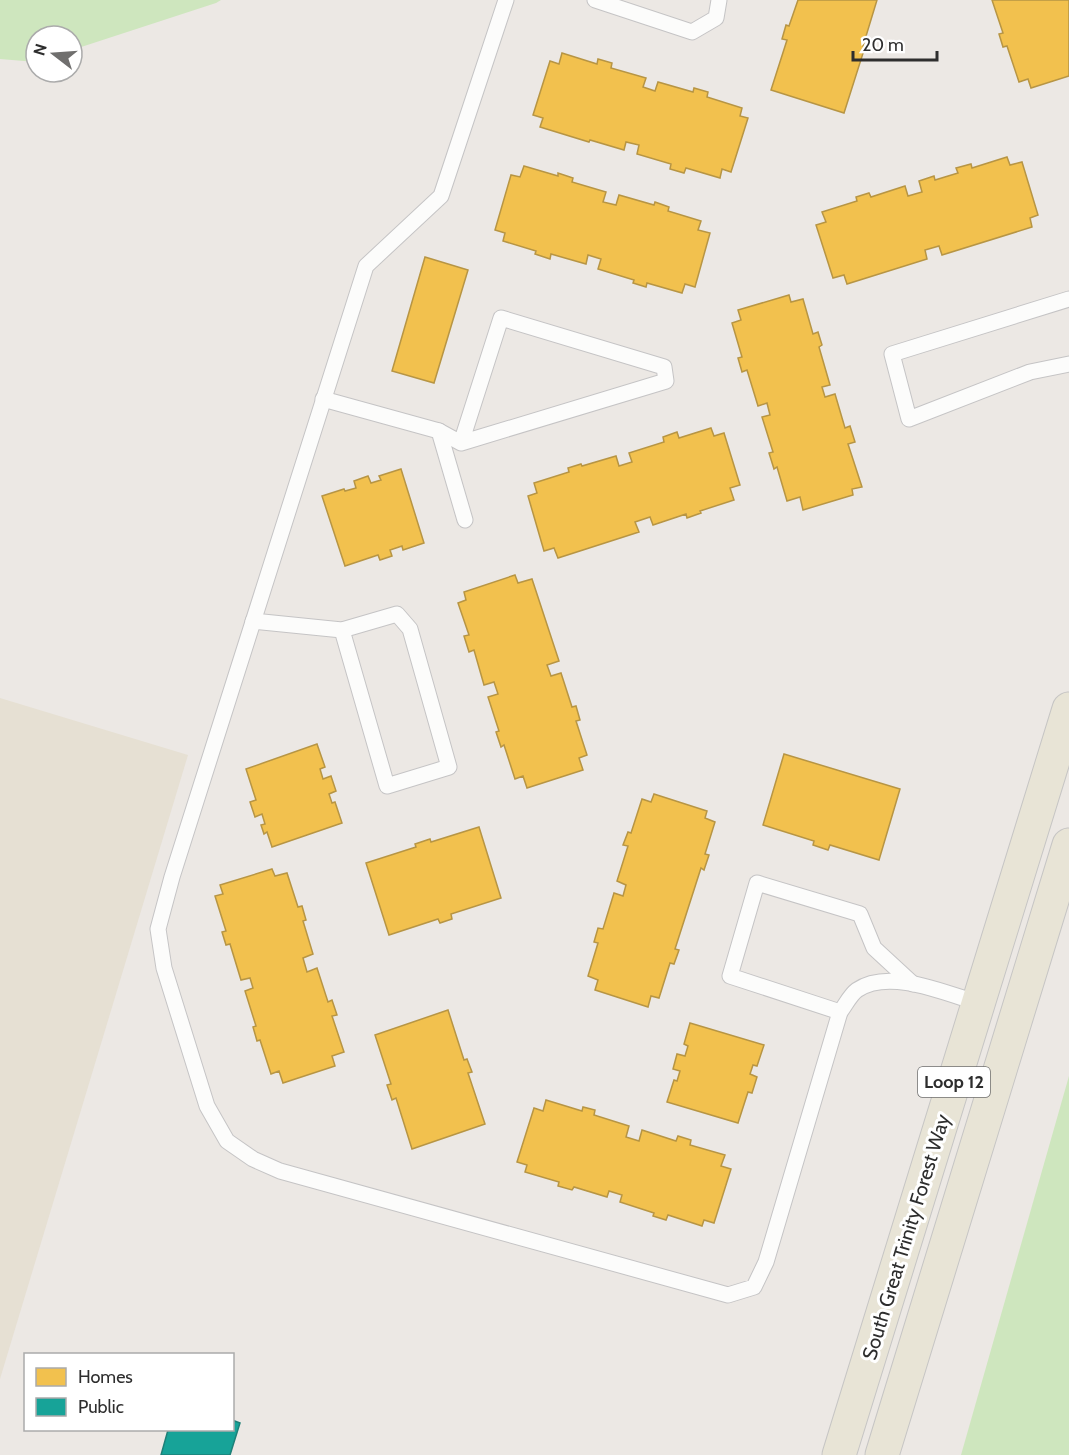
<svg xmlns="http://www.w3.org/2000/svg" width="1069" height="1455" font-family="Cabin,sans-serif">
<rect width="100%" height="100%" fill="#ece8e4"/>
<!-- education -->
<polygon fill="#e6e0d3" points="0,698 188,755 0,1379"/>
<!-- green -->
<g fill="#cee6be">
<polygon points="0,0 221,0 216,3 72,50 72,36 36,36 36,62 0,59"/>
<polygon points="1069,1076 1069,1455 961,1455"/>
</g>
<!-- homes -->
<g fill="#f2c14e" stroke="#b79544" stroke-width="1.5">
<polygon points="798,0 877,0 863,46 865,47 844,113 771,90 787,40 782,39 786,25 789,26"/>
<polygon points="992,0 1069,0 1069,76 1031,88 1028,79 1019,82 1007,46 1003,47 999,34 1003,33"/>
<polygon points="562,53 597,64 598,59 612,63 611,68 646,78 643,87 655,91 658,82 693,92 694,88 708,92 707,97 742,108 740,116 748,118 731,172 722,169 720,178 686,168 684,173 670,169 671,164 637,154 639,145 626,142 624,150 590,140 589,142 540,127 543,118 533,115 550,61 559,64"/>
<polygon points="1007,157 1010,165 1022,162 1038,215 1030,218 1032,227 942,255 939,246 925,250 927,259 847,284 844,275 833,278 816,225 826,222 822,212 857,201 856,197 869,193 871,197 905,186 908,196 922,192 919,181 934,176 935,180 958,173 956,168 971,164 972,168"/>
<polygon points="524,166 558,176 558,173 573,178 572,182 606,192 603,202 616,205 619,195 654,205 655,202 669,207 668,211 701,221 698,230 710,233 695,287 685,284 682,293 647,283 646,287 633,283 634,280 598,269 601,259 588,255 586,264 551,254 550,259 535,254 536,251 503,241 505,233 495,230 511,175 520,177"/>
<polygon points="425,257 468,270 434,383 392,371"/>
<polygon points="789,295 791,302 803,299 813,334 818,332 822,345 819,347 830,385 822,387 825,397 835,394 845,428 850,426 855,442 848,444 862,487 852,489 853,495 803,510 800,497 787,501 777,467 774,469 769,453 773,452 762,417 770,415 767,403 758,406 747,370 742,372 738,358 742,357 732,323 741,320 738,310"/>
<polygon points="711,428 714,436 724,433 740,485 730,488 734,500 700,511 701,513 687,518 686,514 653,525 650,517 635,522 639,532 558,558 554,548 544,551 528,496 537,493 534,483 569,472 568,468 581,464 582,466 616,456 619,466 632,462 629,453 664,442 663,437 677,432 679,438"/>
<polygon points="401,469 424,543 403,550 402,546 390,550 392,556 380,560 378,555 345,566 322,496 344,489 345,491 356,488 354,481 368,476 371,483 381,480 379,476"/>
<polygon points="515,575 518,583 532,579 559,661 547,665 551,676 561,673 572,707 576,706 580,720 576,721 587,755 579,758 583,770 527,788 523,776 515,779 504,745 501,747 496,732 499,731 488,697 498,694 494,682 484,685 474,650 469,652 464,636 469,635 458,603 466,600 464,592"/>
<polygon points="317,744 325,767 320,769 323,779 331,776 336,791 329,794 332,803 335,802 342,823 272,847 267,832 264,834 261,825 265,824 262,814 255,817 250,802 256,800 246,769"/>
<polygon points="784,754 900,789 879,860 830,845 828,850 813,845 814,841 763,825"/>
<polygon points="654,794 707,811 705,818 715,822 705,854 709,855 704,870 701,868 675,949 679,950 674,964 670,963 659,998 651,996 648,1007 595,990 598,980 588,976 598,943 594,942 598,928 603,929 614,893 623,896 626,885 617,881 628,846 623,845 628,832 631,833 642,799 651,802"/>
<polygon points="479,827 501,898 451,914 452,919 440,923 438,919 389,935 366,863 416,847 415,844 430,839 431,842"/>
<polygon points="272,869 275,876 287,873 298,907 302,906 306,920 303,921 313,954 303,958 307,972 317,968 328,1002 332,1000 337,1015 332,1016 344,1052 332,1056 335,1066 283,1083 279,1071 271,1074 260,1040 257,1041 253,1027 256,1026 245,991 253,988 250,978 241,980 230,944 226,945 222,932 226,931 215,896 223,894 220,885"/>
<polygon points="448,1010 464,1060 467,1059 472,1072 468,1073 485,1124 412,1149 396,1098 392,1100 387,1085 391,1084 375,1035"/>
<polygon points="690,1023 764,1045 757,1066 753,1065 750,1074 757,1077 752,1093 748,1092 738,1123 667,1102 674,1080 677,1081 680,1071 673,1069 677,1054 685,1056 688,1046 684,1044"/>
<polygon points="546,1100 582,1111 583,1107 595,1110 594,1115 629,1126 626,1137 639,1141 642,1130 676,1141 678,1136 691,1140 690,1145 725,1155 721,1166 731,1169 714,1223 704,1220 702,1226 668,1215 666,1220 653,1216 654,1213 620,1202 622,1195 609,1191 607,1197 574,1187 572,1190 558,1186 559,1182 525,1172 527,1165 517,1162 534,1108 543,1111"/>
</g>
<!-- public -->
<polygon fill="#17a398" stroke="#1e8078" stroke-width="1.5" points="232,1420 240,1423 230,1455 161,1455 168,1430 232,1430"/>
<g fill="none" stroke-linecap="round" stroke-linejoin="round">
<defs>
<g id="service">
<path d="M506 0 441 196 366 266 172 877 158 929 164 968 207 1106 227 1141 253 1159 280 1171 728 1295 754 1287 766 1262 840 1012C845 1006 850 995 857 990 889 968 945 993 978 1003"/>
<polyline points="595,0 692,32 716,18 719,0"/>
<polyline points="1069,299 892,354 909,419 1030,372 1069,364"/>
<polyline points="323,399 439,431 465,520"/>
<polyline points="439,431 461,443 501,318 664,367 666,381 461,443"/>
<polyline points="253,621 342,630 387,786 449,767 410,629 397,614 342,630"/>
<polyline points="840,1012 730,976 757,883 860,914 874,948 913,984"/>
</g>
<g id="primary">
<polyline points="839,1455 1069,709"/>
<polyline points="882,1455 1069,845"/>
</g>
</defs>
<!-- service casing -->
<use href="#service" stroke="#c5c4c5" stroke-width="17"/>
<!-- primary casing -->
<use href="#primary" stroke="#c6c5c4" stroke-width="35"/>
<!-- service -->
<use href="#service" stroke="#fcfcfb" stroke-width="15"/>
<!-- primary -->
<use href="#primary" stroke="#e8e4d6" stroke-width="33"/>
</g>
<g text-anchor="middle" stroke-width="6" stroke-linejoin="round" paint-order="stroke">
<!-- shield labels -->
<rect fill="#fff" stroke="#6d6d6d" stroke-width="1.5" x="918" y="1067" width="72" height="30" rx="4.5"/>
<g font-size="18" font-weight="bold" fill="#2e2e2e">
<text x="954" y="1088">Loop 12</text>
</g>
<!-- street labels -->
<g font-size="20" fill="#2e2e2e" stroke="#fff">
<text transform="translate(906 1237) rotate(-73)" y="7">South Great Trinity Forest Way</text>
</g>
</g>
<!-- legend -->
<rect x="24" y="1353" width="210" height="78" fill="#ffffff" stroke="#ababab" stroke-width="1.5"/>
<rect x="36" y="1368" width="30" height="18" fill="#f2c14e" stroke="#ababab" stroke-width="1.5"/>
<text x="78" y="1383" font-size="18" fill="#2e2e2e">Homes</text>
<rect x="36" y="1398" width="30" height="18" fill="#17a398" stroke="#ababab" stroke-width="1.5"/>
<text x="78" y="1413" font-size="18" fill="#2e2e2e">Public</text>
<!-- north arrow -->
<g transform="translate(54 54) rotate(287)"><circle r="28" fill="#ffffff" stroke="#ababab" stroke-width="1.5"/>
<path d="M0-4.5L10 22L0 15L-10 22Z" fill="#706f6e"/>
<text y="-9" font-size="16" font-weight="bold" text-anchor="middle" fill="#2e2e2e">N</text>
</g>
<!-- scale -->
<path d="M853 51v9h84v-9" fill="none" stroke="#2e2e2e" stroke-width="3"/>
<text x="862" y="51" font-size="18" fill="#2e2e2e" stroke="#ffffff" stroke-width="4.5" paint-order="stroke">20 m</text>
</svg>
